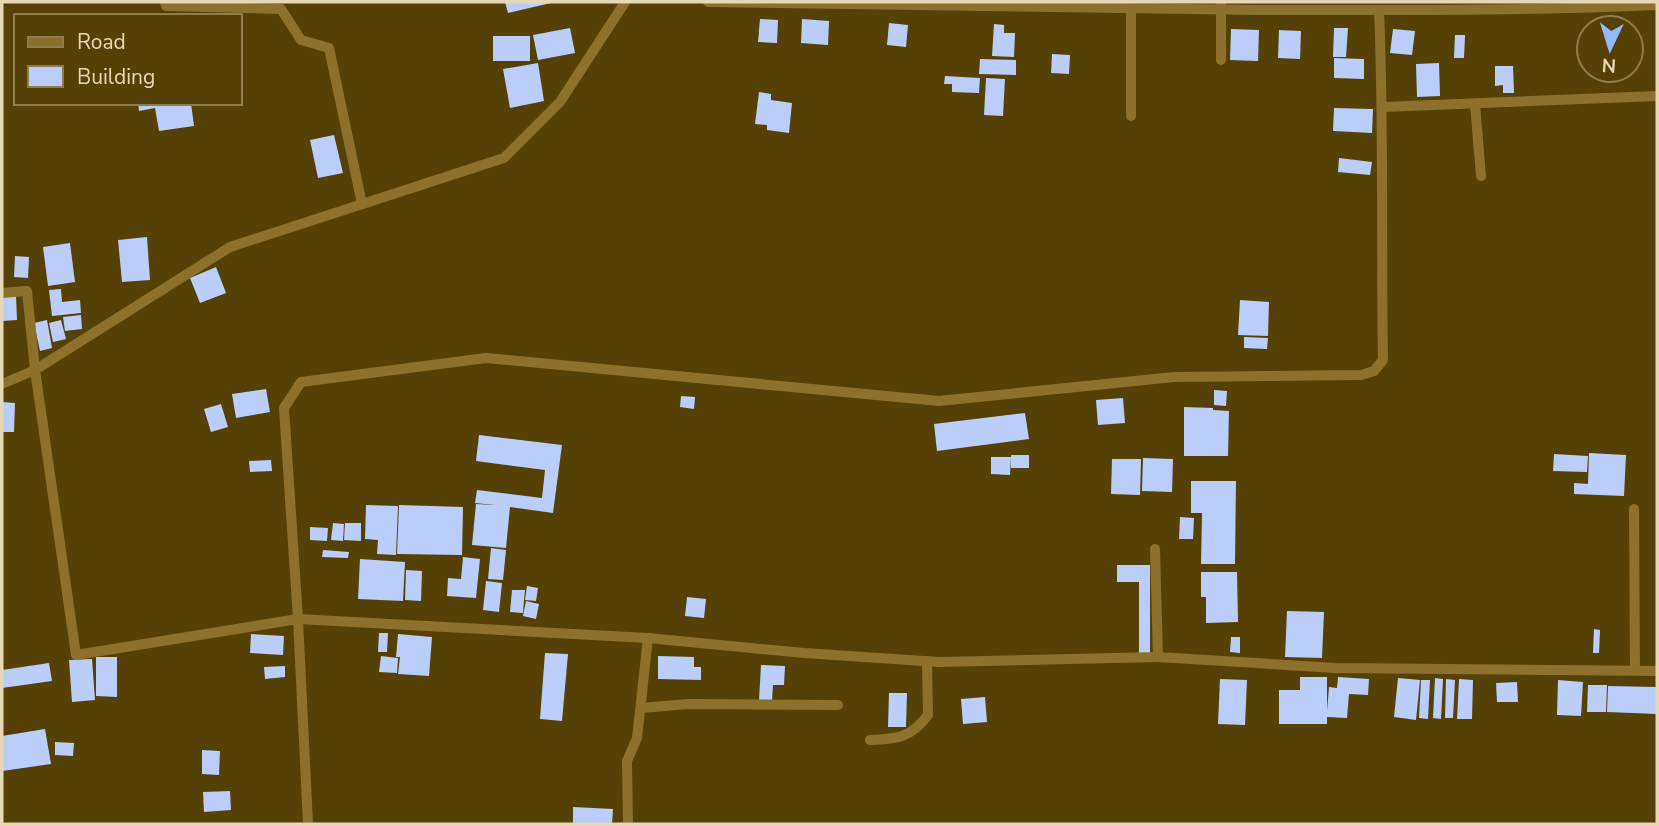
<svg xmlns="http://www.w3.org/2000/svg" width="1659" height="826" font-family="'Nunito Sans',sans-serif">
<rect width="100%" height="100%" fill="#554006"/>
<!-- building -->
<g fill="#bacef9">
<polygon points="505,2 550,2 551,3 508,13"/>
<polygon points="760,19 778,20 777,43 758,42"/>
<polygon points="802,19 829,21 828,45 801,43"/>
<polygon points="889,23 908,25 906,47 887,45"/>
<polygon points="994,24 1004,25 1004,33 1015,33 1014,57 992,56"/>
<polygon points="570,28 575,53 538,60 533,35"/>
<polygon points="1334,28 1348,28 1346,57 1333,57"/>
<polygon points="1231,29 1259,30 1258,61 1230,60"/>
<polygon points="1393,29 1415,31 1412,55 1390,53"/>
<polygon points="1279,30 1301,31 1300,59 1278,58"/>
<polygon points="1455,35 1465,35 1464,58 1454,58"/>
<rect x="493" y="36" width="37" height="25"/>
<polygon points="1052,54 1070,55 1069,74 1051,73"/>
<polygon points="1334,58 1364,59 1364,79 1334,78"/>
<polygon points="980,59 1016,60 1016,75 979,74"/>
<polygon points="538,63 544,101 510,108 503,69"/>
<polygon points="1439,63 1440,96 1417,97 1416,64"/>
<polygon points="1495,66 1513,66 1514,93 1503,93 1503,85 1495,86"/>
<polygon points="945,76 980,78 979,93 952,92 952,84 944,84"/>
<polygon points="986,78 1005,79 1003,116 984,115"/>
<polygon points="759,92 771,94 771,100 792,103 789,133 767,130 767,125 755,124"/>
<polygon points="138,103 191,103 194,126 159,131 155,108 139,111"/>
<polygon points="1334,108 1373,109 1372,133 1333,131"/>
<polygon points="334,135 343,173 318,178 310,140"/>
<polygon points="1339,158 1372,162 1370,175 1338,172"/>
<polygon points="147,237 150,280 122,282 118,240"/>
<polygon points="70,243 75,282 48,286 43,247"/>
<polygon points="15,256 29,257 28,278 14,277"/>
<polygon points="216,267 226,293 200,303 190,278"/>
<polygon points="61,289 62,302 80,300 81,313 52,316 49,290"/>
<polygon points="16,296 17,320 2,321 2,297"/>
<polygon points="1240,300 1269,302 1268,336 1238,335"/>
<polygon points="81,315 82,329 65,331 63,317"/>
<polygon points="47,320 52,348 40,351 34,323"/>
<polygon points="61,320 66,339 53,342 49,323"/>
<polygon points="1244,337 1268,338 1267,349 1244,348"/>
<polygon points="266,389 270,412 236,418 232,394"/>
<polygon points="1214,390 1227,391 1226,406 1214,405"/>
<polygon points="681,396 695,397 694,409 680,407"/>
<polygon points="1123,398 1125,423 1098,425 1096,400"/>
<polygon points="2,402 15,403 14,432 2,432"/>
<polygon points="221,404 228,427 211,432 204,409"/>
<polygon points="1184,407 1213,408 1213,410 1229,411 1228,456 1184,456"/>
<polygon points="1025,413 1029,439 937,451 934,424"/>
<polygon points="479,435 562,445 553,513 510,507 506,548 472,545 476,504 495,505 475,503 477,490 542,498 545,470 476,461"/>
<polygon points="1589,453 1626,455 1624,496 1574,494 1574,483 1588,484"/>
<polygon points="1554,454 1588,456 1587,472 1553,471"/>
<rect x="1011" y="455" width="18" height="13"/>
<polygon points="991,457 1011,457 1010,475 991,474"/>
<polygon points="1143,458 1173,459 1172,492 1142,491"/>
<polygon points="1112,459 1141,459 1140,495 1111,494"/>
<polygon points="271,460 272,471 250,472 249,461"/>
<polygon points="1191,481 1236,481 1235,564 1201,564 1202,513 1191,513"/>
<polygon points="366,505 398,506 396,555 377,554 378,540 365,539"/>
<polygon points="399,505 463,507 462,555 397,554"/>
<polygon points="1180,517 1194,518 1193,539 1179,539"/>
<polygon points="333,523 344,524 343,541 331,540"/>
<polygon points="345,523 361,523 361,541 344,540"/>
<polygon points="310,527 328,528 327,541 310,540"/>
<polygon points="491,548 506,550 503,580 488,579"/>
<polygon points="323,550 349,552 348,558 322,557"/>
<polygon points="463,557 480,559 476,598 447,596 448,578 461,579"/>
<polygon points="360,559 405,562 403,601 358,599"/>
<polygon points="1117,565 1150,565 1150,654 1139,654 1139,582 1117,582"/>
<polygon points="406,570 422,571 421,601 405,600"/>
<polygon points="1201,572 1237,572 1238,622 1206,623 1206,597 1201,597"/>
<polygon points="486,581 502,583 499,612 483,610"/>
<polygon points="527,586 538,588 536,601 525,600"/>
<polygon points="512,590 525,590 524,600 521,600 524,600 523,613 510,612"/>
<polygon points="687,597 706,599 704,618 685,616"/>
<polygon points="526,601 539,604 536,619 523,616"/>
<polygon points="1287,611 1324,612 1322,658 1285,657"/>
<polygon points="1594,629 1600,630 1599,653 1593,653"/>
<polygon points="379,633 388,633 387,652 378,652"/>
<polygon points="251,634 284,636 283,655 250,653"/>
<polygon points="398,634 432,637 429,676 398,674 400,657 396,657"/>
<polygon points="1231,637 1240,637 1240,653 1230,652"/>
<polygon points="545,653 568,654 562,721 540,719"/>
<polygon points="381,656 398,658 397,673 379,672"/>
<polygon points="658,656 694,657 694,667 701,667 701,680 658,679"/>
<polygon points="96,657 117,657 117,697 96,696"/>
<polygon points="92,659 95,700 72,702 69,660"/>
<polygon points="49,663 52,681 2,688 2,670"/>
<polygon points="761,665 785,666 784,685 773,685 772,701 759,700"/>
<polygon points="285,666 285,677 265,679 264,667"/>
<polygon points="1300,677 1327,677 1327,711 1329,687 1337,688 1338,677 1369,679 1368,695 1349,694 1347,718 1327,717 1327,724 1279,724 1279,690 1300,690"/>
<polygon points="1398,678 1420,680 1416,720 1394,717"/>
<polygon points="1435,678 1443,679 1441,719 1433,718"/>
<polygon points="1220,679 1247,680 1245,725 1218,724"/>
<polygon points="1446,679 1455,680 1453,718 1445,718"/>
<polygon points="1459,679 1473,680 1472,719 1457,719"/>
<polygon points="1421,680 1430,680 1428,719 1419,718"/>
<polygon points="1558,680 1583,682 1581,716 1557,715"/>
<polygon points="1517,682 1518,702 1497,702 1496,683"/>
<polygon points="1588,685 1607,685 1606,712 1587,712"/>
<polygon points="1608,686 1657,687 1657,714 1607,712"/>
<polygon points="889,693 907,693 906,727 888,727"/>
<polygon points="985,697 987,722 963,724 961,699"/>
<polygon points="45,729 51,764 2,771 2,736"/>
<polygon points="55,742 74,743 73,756 55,755"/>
<polygon points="202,750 220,751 219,775 202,774"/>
<polygon points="230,791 231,810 204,812 203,792"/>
<polygon points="573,807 613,809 612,824 573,824"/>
</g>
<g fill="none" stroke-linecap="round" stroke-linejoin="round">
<!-- minor -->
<g stroke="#8d702c" stroke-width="10">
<polyline points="165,2 166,6 281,9 301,40 329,48 362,204"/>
<polyline points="625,2 560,102 504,158 230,247 35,370 76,655 298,619 648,638 804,653 939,662 1158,657"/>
<path d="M708 2C893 5 1079 8 1265 10 1396 10 1526 11 1657 5"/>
<polyline points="1221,2 1221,60"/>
<polyline points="1131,9 1131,116"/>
<polyline points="1475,104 1481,176"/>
<polyline points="1383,107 1657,96"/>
<polyline points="2,293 27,291 35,370 2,384"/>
<polyline points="1634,509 1635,670"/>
<polyline points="1155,549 1158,657 1335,668 1657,671"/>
<polyline points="641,708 688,704 838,705"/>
<path d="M870 740C897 739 911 738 928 715L927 661"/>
<path d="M308 824 298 619 284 408 301 382 486 358 939 401 1174 377 1361 375 1374 371 1383 360C1381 243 1384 127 1379 10"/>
<polyline points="628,824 627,761 637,738 648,638"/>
</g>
</g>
<!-- border -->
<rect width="1659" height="826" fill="none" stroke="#e6d7b6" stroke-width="7"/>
<!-- legend -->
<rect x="14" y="14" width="228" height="91" fill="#554006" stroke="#8f7c4c" stroke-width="2"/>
<rect x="28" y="37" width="35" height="10" fill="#8d702c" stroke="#8f7c4c" stroke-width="2"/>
<text x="77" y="49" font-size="21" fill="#e6d7b6">Road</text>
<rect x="28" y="66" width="35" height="21" fill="#bacef9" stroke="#8f7c4c" stroke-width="2"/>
<text x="77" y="84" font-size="21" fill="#e6d7b6">Building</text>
<!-- north arrow -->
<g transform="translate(1610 49) rotate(184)"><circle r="33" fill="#554006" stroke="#8f7c4c" stroke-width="2"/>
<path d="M0-5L12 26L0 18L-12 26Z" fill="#96b6fd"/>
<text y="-10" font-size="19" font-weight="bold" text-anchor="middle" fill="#e6d7b6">N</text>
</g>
</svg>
